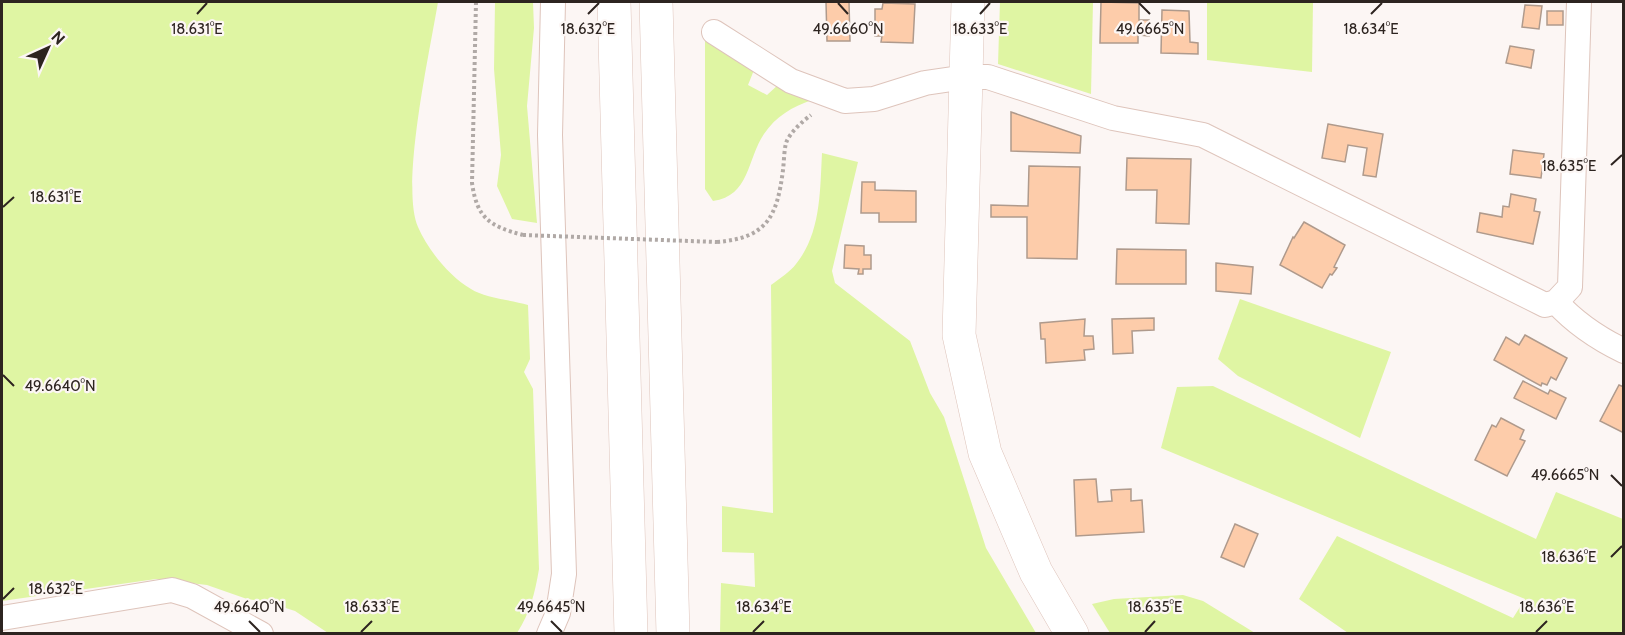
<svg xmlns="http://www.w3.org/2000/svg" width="1625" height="635" font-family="Cabin,sans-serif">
<rect width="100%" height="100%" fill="#fcf6f4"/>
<!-- green -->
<g fill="#dff5a3">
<path d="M2 2H438C430 51 400 186 418 227 428 250 449 276 471 289 485 298 511 300 528 305L530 359 524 372 533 389 539 569C535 593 530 613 517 633H328L295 611 267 602 247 599 207 585 156 579 2 601Z"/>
<polygon points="495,2 533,2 534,28 527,106 537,223 512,219 497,186 501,155 494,69"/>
<polygon points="1000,2 1093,2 1091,94 998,64"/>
<polygon points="1207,2 1313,2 1312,72 1207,60"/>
<path d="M705 37 754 70 748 85 767 95 779 84 812 100C792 107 776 116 764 134 747 159 750 196 713 201L705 189Z"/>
<path d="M822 153 858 162 832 271 835 283 910 341 930 393 944 417 986 548 1036 633H720L721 583 755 587 754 553 722 552V506L773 513 771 285C779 279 790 272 796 264 821 233 820 191 822 153Z"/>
<polygon points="1240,299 1391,352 1360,438 1238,376 1218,359"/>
<polygon points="1213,386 1536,539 1556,492 1623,519 1623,633 1348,633 1299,599 1337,536 1513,618 1525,599 1161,448 1177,387"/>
<polygon points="1183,595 1203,601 1255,633 1110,633 1092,604 1114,599"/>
</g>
<!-- building -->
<g fill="#fdccaa" stroke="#af9a8c" stroke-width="1.5">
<polygon points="826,2 849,2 850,41 827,41"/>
<polygon points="1101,2 1139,3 1139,20 1149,20 1149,36 1138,35 1138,43 1100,43"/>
<polygon points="883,3 915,4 913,43 881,42 882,36 875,36 875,9 882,9"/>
<polygon points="1525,5 1542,6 1539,29 1522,27"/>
<polygon points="1162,10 1189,11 1190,42 1198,43 1198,54 1161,53"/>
<rect x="1547" y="11" width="16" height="14"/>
<polygon points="1510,46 1534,50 1531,68 1506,63"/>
<polygon points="1011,112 1081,136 1080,153 1011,151"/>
<polygon points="1328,124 1383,134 1376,177 1363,175 1367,148 1348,145 1345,162 1322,158"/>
<polygon points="1513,150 1544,154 1541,178 1510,174"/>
<polygon points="1127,158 1191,159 1189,224 1156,223 1157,190 1126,190"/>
<polygon points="1029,166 1080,167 1077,259 1027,258 1027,217 991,217 991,205 1028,206"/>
<polygon points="862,182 875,182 875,190 916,191 916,222 879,222 879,213 861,213"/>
<polygon points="1511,194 1536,199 1534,211 1540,212 1533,244 1477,232 1480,213 1502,217 1503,206 1509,207"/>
<polygon points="1304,222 1345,245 1334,267 1337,268 1332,275 1330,274 1322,288 1280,265 1293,237 1294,238"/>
<polygon points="845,245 864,246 864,255 871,255 871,269 863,269 863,274 858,274 859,269 844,268"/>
<polygon points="1117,249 1186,250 1186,284 1116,284"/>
<polygon points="1216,263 1253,267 1251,294 1216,291"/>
<polygon points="1154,318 1154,330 1132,331 1133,353 1113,354 1112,319"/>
<polygon points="1085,319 1084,336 1093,336 1094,349 1084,350 1085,360 1046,363 1045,339 1041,339 1040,323"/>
<polygon points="1525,335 1567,358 1556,380 1551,377 1547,385 1542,383 1541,386 1494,360 1506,337 1519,345"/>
<polygon points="1523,381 1548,394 1550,390 1566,398 1556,419 1514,398"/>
<polygon points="1619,385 1624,387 1624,433 1600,421"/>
<polygon points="1501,418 1524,430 1520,439 1525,441 1507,476 1475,460 1492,425 1496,427"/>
<polygon points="1096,479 1098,502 1112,501 1111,490 1131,489 1131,501 1142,500 1144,532 1076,536 1074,480"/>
<polygon points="1235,524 1258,534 1244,567 1221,557"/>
</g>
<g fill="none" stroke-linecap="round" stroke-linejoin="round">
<defs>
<g id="street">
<polyline points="714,32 791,81 845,101 874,99 925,83 966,77 988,77 1113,118 1203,135 1545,305 1556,302 1570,287 1579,2"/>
<path d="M1556 302C1576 324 1597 338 1624 351"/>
<polyline points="2,618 172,590 192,596 261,634"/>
<polyline points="549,634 558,613 564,574 550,135 553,2"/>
</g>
<polyline id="secondary" points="968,2 959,335 985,453 1036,572 1072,634"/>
<g id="highway">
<polyline points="614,2 631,634"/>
<polyline points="656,2 673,634"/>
</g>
</defs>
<!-- street casing -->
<use href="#street" stroke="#dec4bb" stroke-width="26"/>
<!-- secondary casing -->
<use href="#secondary" stroke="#dec4bb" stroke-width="34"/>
<!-- highway casing -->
<use href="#highway" stroke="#dec4bb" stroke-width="34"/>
<!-- path -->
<g stroke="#b0a9a6" stroke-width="4" stroke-dasharray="3 3" stroke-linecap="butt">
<path d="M476 2 472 183C477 218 489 226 523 235"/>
<path d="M717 242C767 238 777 217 783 170 784 162 784 151 786 143 790 132 803 121 811 115"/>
</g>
<!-- street -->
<use href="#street" stroke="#fff" stroke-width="24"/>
<!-- secondary -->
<use href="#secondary" stroke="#fff" stroke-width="33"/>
<!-- highway -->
<use href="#highway" stroke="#fff" stroke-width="33"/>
<!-- path-bridge -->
<polyline stroke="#b0a9a6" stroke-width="4" stroke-dasharray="3 3" stroke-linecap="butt" points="523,235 717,242"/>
</g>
<!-- ticks -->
<path fill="none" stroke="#2d2420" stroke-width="2" d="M838 3 848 14M1139 3 1150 14M197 14 207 3M588 14 599 3M980 14 990 3M1371 14 1382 3M1611 165 1622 155M3 207 14 197M3 375 14 386M1611 475 1622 486M1611 557 1622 546M3 599 14 588M249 621 260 632M551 621 562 632M361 632 372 621M753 632 764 621M1145 632 1155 621M1536 632 1547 621"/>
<g font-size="15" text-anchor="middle" fill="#2d2420" stroke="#fcf6f4" stroke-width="4.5" stroke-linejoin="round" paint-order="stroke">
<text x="197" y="34">18.631°E</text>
<text x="588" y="34">18.632°E</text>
<text x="848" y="34">49.6660°N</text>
<text x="980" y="34">18.633°E</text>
<text x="1150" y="34">49.6665°N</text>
<text x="1371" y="34">18.634°E</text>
<text x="1569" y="171">18.635°E</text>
<text x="56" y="202">18.631°E</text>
<text x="60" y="391">49.6640°N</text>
<text x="1565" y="480">49.6665°N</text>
<text x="1569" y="562">18.636°E</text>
<text x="56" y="594">18.632°E</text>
<text x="249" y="612">49.6640°N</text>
<text x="372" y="612">18.633°E</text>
<text x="551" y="612">49.6645°N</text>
<text x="764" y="612">18.634°E</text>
<text x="1155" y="612">18.635°E</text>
<text x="1547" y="612">18.636°E</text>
</g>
<!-- border -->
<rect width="1625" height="635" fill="none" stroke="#2d2420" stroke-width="6"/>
<!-- north arrow -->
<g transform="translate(48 48) rotate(45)" stroke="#fcf6f4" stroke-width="4.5" paint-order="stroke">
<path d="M0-4.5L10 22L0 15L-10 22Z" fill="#2d2420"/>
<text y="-9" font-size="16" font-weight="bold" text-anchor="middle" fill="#2d2420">N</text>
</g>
</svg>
